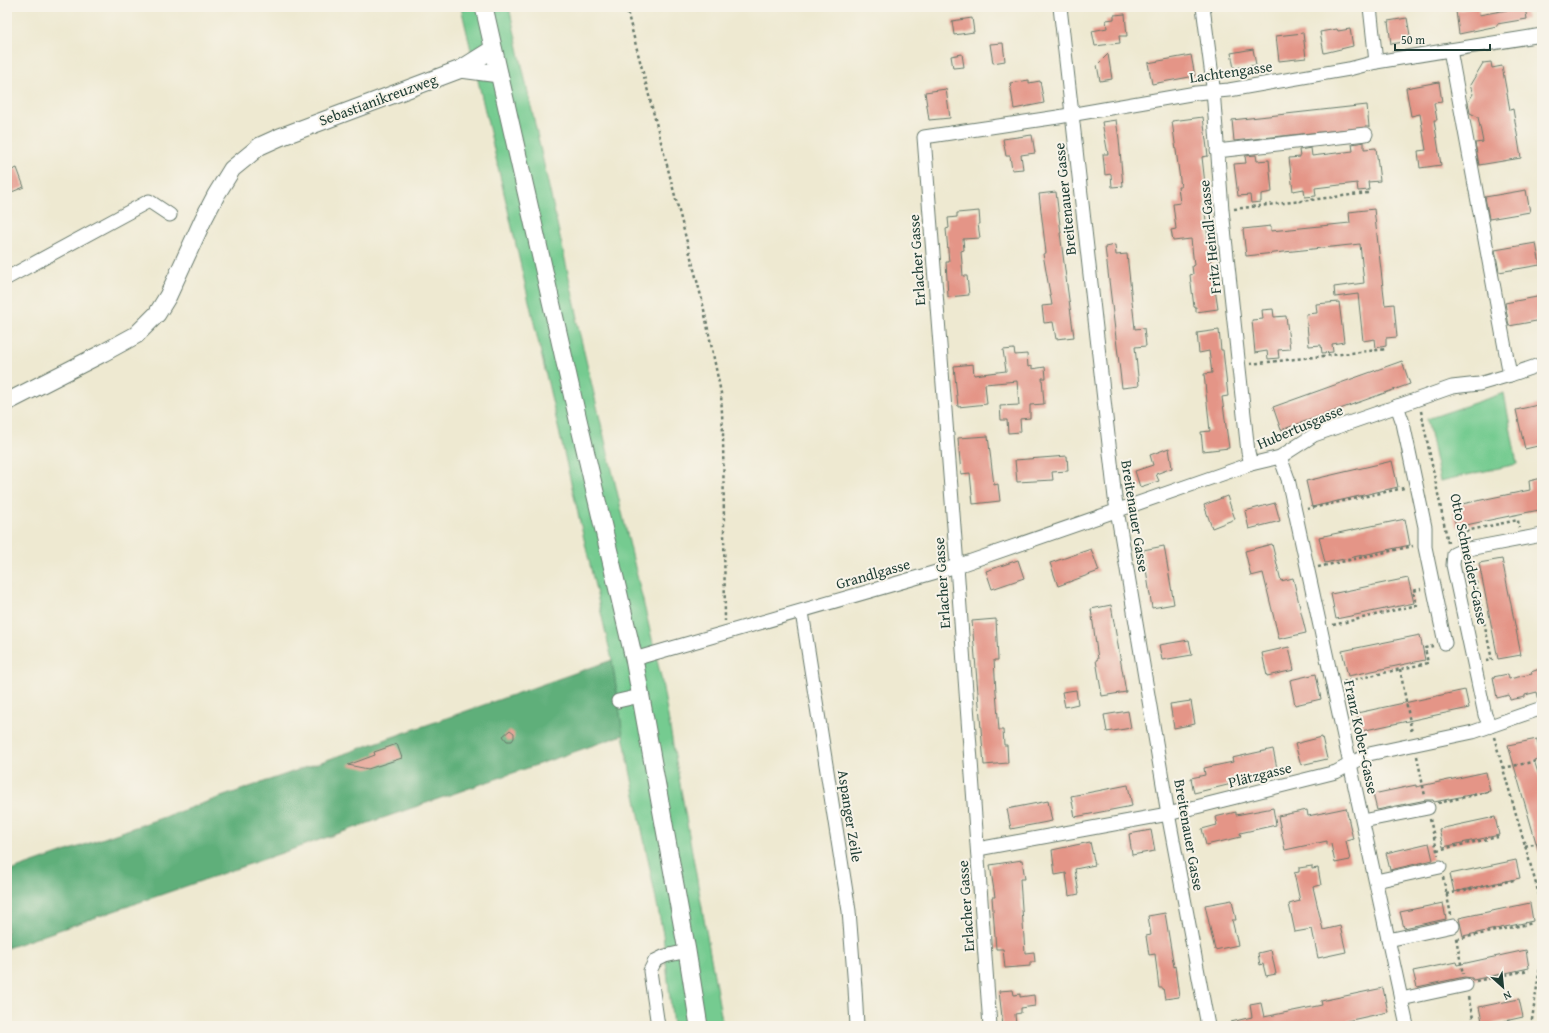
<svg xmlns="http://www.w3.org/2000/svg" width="1549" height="1033" font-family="'Gentium Book Plus',serif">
<rect width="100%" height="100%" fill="#f7f3e8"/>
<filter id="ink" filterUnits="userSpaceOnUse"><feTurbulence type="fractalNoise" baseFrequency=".025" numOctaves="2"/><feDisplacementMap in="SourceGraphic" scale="8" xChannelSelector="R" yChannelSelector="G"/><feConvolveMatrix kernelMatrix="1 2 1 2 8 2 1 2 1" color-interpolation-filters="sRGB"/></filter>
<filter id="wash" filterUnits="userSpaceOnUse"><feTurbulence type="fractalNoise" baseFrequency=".012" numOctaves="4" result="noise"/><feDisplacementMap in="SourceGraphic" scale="16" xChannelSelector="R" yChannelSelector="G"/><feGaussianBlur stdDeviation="0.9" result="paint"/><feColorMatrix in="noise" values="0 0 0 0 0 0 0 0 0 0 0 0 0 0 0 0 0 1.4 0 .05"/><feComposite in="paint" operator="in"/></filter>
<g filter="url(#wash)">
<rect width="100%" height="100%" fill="#eee9d1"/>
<!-- green -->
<g fill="#74cb90" stroke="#4a8462">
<polygon points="461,7 509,7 578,318 576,318 661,677 723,1026 673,1026 663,934 623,735 612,660"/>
<polygon points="1504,393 1517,464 1440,481 1427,419"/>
</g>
<!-- forest -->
<polygon fill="#5faf7a" stroke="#3f7657" points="612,660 623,735 7,948 7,872"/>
<g id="blocks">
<!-- building -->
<g fill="#e49587">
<polygon points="1478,7 1479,15 1507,10 1507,7 1525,7 1527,19 1497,24 1497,26 1459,34 1456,11"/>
<polygon points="1125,14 1127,36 1119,36 1120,43 1095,46 1092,31 1107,28 1106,20 1114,19 1114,15"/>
<polygon points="972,18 974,32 954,35 952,21"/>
<polygon points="1407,18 1411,41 1391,44 1388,21"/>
<polygon points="1337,29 1338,31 1350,29 1353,46 1324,53 1320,32"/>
<polygon points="1303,33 1306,58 1279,61 1276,36"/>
<polygon points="1003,43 1005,61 993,63 990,44"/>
<polygon points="1253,49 1256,65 1234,68 1231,53"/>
<polygon points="962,54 964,67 953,68 951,56"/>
<polygon points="1108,54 1112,79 1100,81 1097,65"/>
<polygon points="1191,55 1195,76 1152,84 1148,63"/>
<polygon points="1491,62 1492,68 1502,66 1510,110 1513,109 1521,158 1479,165 1475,143 1483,142 1478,117 1470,113 1468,102 1473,94 1470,85 1483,63"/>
<polygon points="1029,80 1029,83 1040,81 1044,103 1014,109 1010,83"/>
<polygon points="1439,82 1442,102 1434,103 1437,120 1434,120 1441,165 1420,168 1418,151 1426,150 1420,114 1411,116 1406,88"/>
<polygon points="946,89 950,118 929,120 925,92"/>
<polygon points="1367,105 1369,127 1234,141 1232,120"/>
<polygon points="1203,117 1208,156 1202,157 1205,184 1203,185 1205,204 1204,204 1214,289 1215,289 1218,309 1196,312 1196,307 1194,307 1190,275 1193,274 1192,266 1194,265 1191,239 1173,241 1171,230 1176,229 1173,204 1180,203 1178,187 1181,187 1172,121"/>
<polygon points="1116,120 1119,139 1123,186 1112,187 1111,174 1105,175 1103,154 1108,154 1102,122"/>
<polygon points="1032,135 1035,153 1021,155 1023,169 1012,170 1010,156 1006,156 1003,139"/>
<polygon points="1364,142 1364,149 1376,148 1380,181 1368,182 1369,190 1358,191 1357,183 1315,188 1316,196 1305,197 1304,189 1293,191 1289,158 1300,157 1299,150 1311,148 1312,156 1353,151 1352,144"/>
<polygon points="1256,155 1257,161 1269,160 1272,192 1261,194 1261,202 1251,203 1250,195 1238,196 1234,164 1246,163 1245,156"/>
<polygon points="17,168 24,187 7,194 7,172"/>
<polygon points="1526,190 1530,212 1489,219 1485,197"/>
<polygon points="1056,192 1061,233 1060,233 1074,337 1056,339 1053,322 1044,323 1042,306 1052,305 1043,254 1046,253 1039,194"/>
<polygon points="1374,209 1385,305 1394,304 1397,337 1386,338 1386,346 1376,348 1375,339 1363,341 1358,294 1335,297 1334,287 1364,283 1360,244 1246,256 1243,229 1271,226 1271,231 1350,223 1349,212"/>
<polygon points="979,211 980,224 978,224 980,238 963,239 964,250 961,251 963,276 967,276 969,295 948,297 946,262 949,262 946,229 949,228 948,218 957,217 957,213"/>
<polygon points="1536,243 1540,265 1499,272 1495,250"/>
<polygon points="1115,245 1116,255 1127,254 1135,329 1144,328 1146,346 1135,347 1139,386 1122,388 1105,247"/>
<polygon points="1542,296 1542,320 1509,326 1505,303"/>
<polygon points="1339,302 1344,342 1332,344 1333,352 1322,353 1321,345 1309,346 1306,314 1317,313 1316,304"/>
<polygon points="1273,309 1274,317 1286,316 1290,349 1278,350 1279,358 1268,359 1267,351 1255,353 1252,320 1263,319 1262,310"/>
<polygon points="1219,330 1221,350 1223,350 1228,396 1222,397 1229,448 1203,451 1201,432 1210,431 1204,374 1212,373 1209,351 1199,353 1197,333"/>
<polygon points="1014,349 1015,355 1027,354 1028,367 1032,366 1032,369 1045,367 1046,378 1042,378 1044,404 1030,405 1030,418 1020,419 1021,432 1008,433 1007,420 1001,420 1000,406 1019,405 1017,381 985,384 987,404 958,407 954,366 973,364 974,375 1006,371 1003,350"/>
<polygon points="1402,361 1410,384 1281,430 1273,407"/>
<polygon points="1542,404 1542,445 1525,449 1516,410"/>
<polygon points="988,436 994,485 998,484 1000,501 973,504 970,473 961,474 958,438"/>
<polygon points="1169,448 1172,468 1156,474 1159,481 1140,487 1135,471 1153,465 1150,455"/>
<polygon points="1067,456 1068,471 1052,472 1053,480 1017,482 1015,460"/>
<polygon points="1392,461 1398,487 1312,507 1306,481"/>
<polygon points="1542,478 1542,502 1538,503 1539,510 1456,527 1452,506 1530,490 1529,481"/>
<polygon points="1227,496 1235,519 1212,528 1204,505"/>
<polygon points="1275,503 1280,521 1249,529 1245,511"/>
<polygon points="1405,519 1410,545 1325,563 1319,537"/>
<polygon points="1272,544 1281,581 1293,578 1306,633 1279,639 1263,573 1251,576 1245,551"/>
<polygon points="1164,546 1174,604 1152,608 1143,550"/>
<polygon points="1091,549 1099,571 1058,586 1050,563"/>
<polygon points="1502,559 1521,655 1498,659 1479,563"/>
<polygon points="1018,560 1024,578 992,589 986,571"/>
<polygon points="1408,578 1414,603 1336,619 1331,594"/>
<polygon points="1111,605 1126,692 1102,696 1096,660 1098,659 1091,609"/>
<polygon points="996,619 998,660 994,660 996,692 999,730 1003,730 1004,745 1007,745 1008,763 984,765 972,621"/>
<polygon points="1420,635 1425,660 1348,676 1342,651"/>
<polygon points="1189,640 1192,655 1162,660 1159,645"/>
<polygon points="1289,647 1294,670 1267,676 1262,653"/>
<polygon points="1542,668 1542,699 1539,700 1537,692 1525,695 1525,697 1510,700 1509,695 1497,698 1493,677 1508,674 1509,679 1532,674 1531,672"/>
<polygon points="1316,674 1321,699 1295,705 1290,680"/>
<polygon points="1076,690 1078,704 1065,707 1062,692"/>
<polygon points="1465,690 1469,708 1361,731 1357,713"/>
<polygon points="1191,701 1195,724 1174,728 1170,704"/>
<polygon points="1128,711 1131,728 1107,732 1104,715"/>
<polygon points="510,730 514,733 514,738 512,741 507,741 503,736"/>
<polygon points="1322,737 1327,759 1301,765 1295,744"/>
<polygon points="1537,739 1541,758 1534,760 1542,786 1542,852 1539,853 1508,745"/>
<polygon points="397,744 402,758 368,769 348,765 375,755 374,752"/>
<polygon points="1273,749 1278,773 1194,793 1191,778 1205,775 1204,768 1233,762 1232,758"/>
<polygon points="1486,772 1490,791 1434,802 1433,800 1426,800 1377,810 1373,794 1416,785 1416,787"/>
<polygon points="1128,785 1132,806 1075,817 1071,796"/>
<polygon points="1048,801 1052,821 1011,829 1007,809"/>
<polygon points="1273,808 1276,825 1240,833 1241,837 1206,845 1202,829 1217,825 1215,817 1236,812 1236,815"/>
<polygon points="1346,808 1353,839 1346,841 1350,860 1335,863 1331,844 1327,845 1327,841 1285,850 1278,816 1307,810 1308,816"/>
<polygon points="1495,817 1499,835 1443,847 1439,829"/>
<polygon points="1151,830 1155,851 1132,855 1129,834"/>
<polygon points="1090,842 1095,865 1075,869 1079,894 1069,896 1066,873 1055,875 1052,850"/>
<polygon points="1429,843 1433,860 1390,870 1386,853"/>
<polygon points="1022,860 1025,879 1020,879 1025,953 1034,952 1035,962 1030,962 1030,966 1005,968 1003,949 996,949 992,897 995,897 990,865"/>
<polygon points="1516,860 1520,878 1454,892 1450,874"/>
<polygon points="1312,866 1312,869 1318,868 1321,885 1313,887 1323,930 1340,926 1346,952 1318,958 1312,929 1295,932 1289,904 1300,901 1294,873 1299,872 1299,868"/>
<polygon points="1232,900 1236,920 1232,920 1238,945 1215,950 1205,905"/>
<polygon points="1443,903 1446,919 1404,928 1400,912"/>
<polygon points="1530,903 1533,921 1463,936 1459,918"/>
<polygon points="1165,913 1174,967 1175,966 1179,997 1165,999 1163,988 1159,988 1155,954 1149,955 1146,936 1151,935 1148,916"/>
<polygon points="1271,950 1276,974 1266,976 1263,964 1260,965 1258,953"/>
<polygon points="1526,950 1529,968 1473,980 1472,978 1464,977 1417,987 1413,971 1456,962 1457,965"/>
<polygon points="1383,988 1388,1012 1324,1026 1231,1026 1231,1022 1252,1017 1250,1005 1261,1003 1264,1017 1322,1005 1321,1001"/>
<polygon points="1013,990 1014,995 1020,994 1020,997 1034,995 1035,1006 1021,1008 1021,1013 1015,1014 1016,1025 1003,1026 999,991"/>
<polygon points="1519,999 1523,1017 1483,1026 1479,1007"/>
</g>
</g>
</g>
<g filter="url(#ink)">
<use href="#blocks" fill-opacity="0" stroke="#67796b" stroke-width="1"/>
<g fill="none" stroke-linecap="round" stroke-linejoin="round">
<defs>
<g id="minor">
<polyline points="1060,7 1115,498 1167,808 1208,1026"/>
<polyline points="1203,7 1212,76 1222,210 1248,452 1251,464"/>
<polyline points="1370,7 1376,62"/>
<polyline points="1450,50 1510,375"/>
<polyline points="1217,151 1366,134"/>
<polyline points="7,278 149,201 170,215"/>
<polyline points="1397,406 1403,423 1425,527 1425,547 1445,643"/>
<polyline points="1280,457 1288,479 1407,1026"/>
<polyline points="802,612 849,911 855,988 857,1026"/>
<polyline points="634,659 957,566 1251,464 1280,457 1314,435 1418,399 1452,387 1479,384 1510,375 1542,364"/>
<polyline points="618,701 640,696"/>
<polyline points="1490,726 1485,715 1453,565 1454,554 1463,550 1542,535"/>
<polyline points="1363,821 1428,808"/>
<polyline points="978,849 1168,814 1336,772 1369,754 1473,732 1542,708"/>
<polyline points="1376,881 1440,867"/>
<polyline points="1388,940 1453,926"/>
<polyline points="1401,999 1466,985"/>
<polyline points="658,1026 650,971 655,961 665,956 687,951"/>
<polyline points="990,1026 957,566 924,137 1058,117 1196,93 1229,90 1349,69 1376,62 1542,35"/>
</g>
<g id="major">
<polyline points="484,7 573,398 634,659 687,951 699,1026"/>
<polyline points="461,69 493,49"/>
<polyline points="7,402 103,353 136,335 157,314 168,296 203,220 216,195 232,169 260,146 280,137 461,69 499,74"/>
</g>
</defs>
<!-- minor casing -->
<use href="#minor" stroke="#67796b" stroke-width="15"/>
<!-- major casing -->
<use href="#major" stroke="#67796b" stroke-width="19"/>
<!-- path -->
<g stroke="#67796b" stroke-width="2.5" stroke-dasharray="3 3" stroke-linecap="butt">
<polyline points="626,7 702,300 721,393 723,433 725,621"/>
<polyline points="1234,209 1368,193"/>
<polyline points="1250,364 1387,349"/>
<polyline points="1421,411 1448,543"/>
<polyline points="1307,509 1404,488"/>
<polyline points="1457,541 1456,533 1518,520 1519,528"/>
<polyline points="1466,562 1472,564 1492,660 1486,661"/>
<polyline points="1318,567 1413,546"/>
<polyline points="1333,625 1417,605 1413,591 1421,589"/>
<polyline points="1400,669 1412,733"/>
<polyline points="1343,682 1428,663 1425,648 1433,646"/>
<polyline points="1494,737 1542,905"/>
<polyline points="1417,756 1425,796"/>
<polyline points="1503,768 1542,760"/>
<polyline points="1438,803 1488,792"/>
<polyline points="1430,819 1438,855"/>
<polyline points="1525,846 1542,842"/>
<polyline points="1437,850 1498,837"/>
<polyline points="1443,877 1451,915"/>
<polyline points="1446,894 1514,880"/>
<polyline points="1456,938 1463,974"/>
<polyline points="1457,939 1533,923"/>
<polyline points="1476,981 1529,970"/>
<polyline points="1468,997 1475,1026"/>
<polyline points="1531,1026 1542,954"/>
</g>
<!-- minor -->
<use href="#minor" stroke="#fff" stroke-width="13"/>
<!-- major -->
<use href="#major" stroke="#fff" stroke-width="17"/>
</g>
</g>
<g text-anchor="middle" stroke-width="4" stroke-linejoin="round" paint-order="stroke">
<!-- street labels -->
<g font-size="15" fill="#1f3d34" stroke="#f7f3e8">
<text transform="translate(1231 72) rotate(-8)" y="5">Lachtengasse</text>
<text transform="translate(378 100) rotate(-20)" y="5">Sebastianikreuzweg</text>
<text transform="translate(1065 199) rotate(-96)" y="5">Breitenauer Gasse</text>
<text transform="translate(1210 237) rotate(-96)" y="5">Fritz Heindl-Gasse</text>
<text transform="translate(917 260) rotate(-94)" y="5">Erlacher Gasse</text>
<text transform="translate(1300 427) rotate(-23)" y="5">Hubertusgasse</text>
<text transform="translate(1135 516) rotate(81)" y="5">Breitenauer Gasse</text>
<text transform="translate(1469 559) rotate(78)" y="5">Otto Schneider-Gasse</text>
<text transform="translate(873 574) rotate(-16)" y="5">Grandlgasse</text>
<text transform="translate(942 583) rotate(-94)" y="5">Erlacher Gasse</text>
<text transform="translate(1361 737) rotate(78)" y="5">Franz Kober-Gasse</text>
<text transform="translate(1260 775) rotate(-14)" y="5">Plätzgasse</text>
<text transform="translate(850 816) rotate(81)" y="5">Aspanger Zeile</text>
<text transform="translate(1189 835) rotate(80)" y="5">Breitenauer Gasse</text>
<text transform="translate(966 906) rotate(-94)" y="5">Erlacher Gasse</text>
</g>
</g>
<!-- margin -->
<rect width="1549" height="1033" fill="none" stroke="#f7f3e8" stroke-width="24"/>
<!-- north arrow -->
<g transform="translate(1503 987) rotate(153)" stroke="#f7f3e8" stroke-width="3" paint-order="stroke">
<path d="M0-3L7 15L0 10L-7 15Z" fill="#1f3d34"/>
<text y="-6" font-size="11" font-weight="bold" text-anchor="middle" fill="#1f3d34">N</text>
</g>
<!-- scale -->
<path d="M1395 44v6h95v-6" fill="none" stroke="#1f3d34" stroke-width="2"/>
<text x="1401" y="44" font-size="12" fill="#1f3d34" stroke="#f7f3e8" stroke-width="3" paint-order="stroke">50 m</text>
</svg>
